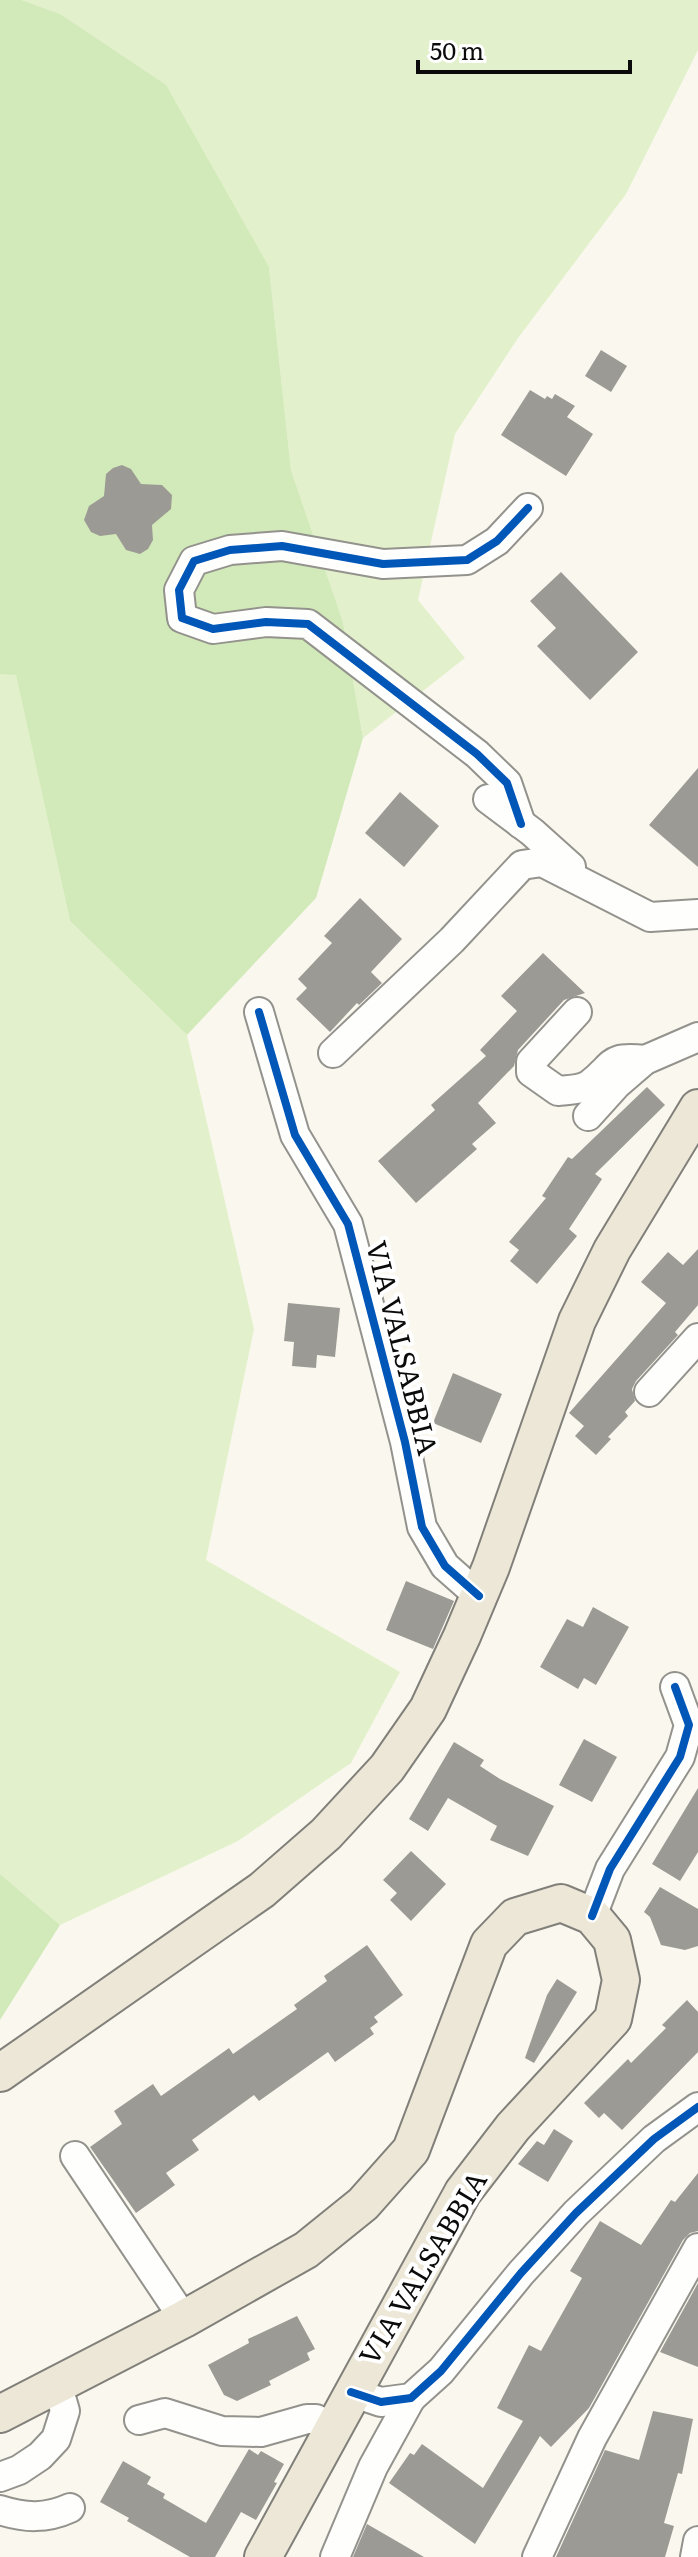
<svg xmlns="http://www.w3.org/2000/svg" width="698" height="2557" font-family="Literata,serif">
<rect width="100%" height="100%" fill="#faf8ee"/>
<!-- green -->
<g fill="#e2f1cb">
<polygon points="22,0 698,0 698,50 626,194 518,338 455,434 418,600 465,658 363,738 343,622 291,470 269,267 60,14"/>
<polygon points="0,674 16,674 70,921 187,1035 254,1329 206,1560 400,1672 351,1763 238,1841 60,1925 0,1874"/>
</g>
<!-- forest -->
<g fill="#d2eab9">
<polygon points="0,0 22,0 60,14 166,85 269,267 291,470 343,622 363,738 316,898 187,1035 70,921 16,675 0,674"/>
<polygon points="0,1874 60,1925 0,2020"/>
</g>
<!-- building -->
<g fill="#9c9a94">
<polygon points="601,350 627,366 611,392 585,376"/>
<polygon points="530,390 545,399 547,396 552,399 555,394 575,406 567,417 593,434 566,476 501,435"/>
<polygon points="122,465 131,469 141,484 162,485 172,495 171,509 152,525 153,540 148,549 140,554 126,550 116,534 100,536 91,532 84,520 89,506 104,496 106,474 113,468"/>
<polygon points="561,572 638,652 590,700 537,646 556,628 530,601"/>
<polygon points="698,768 698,867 649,825"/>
<polygon points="400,792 439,826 404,867 365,833"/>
<polygon points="360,898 402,939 371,972 382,983 359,1005 357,1003 330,1032 296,999 307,988 298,979 332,943 324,936"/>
<polygon points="543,953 585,993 564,1000 518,1050 514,1066 478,1103 496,1123 472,1144 477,1149 416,1203 378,1161 435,1110 431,1105 486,1056 480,1050 517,1011 501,996"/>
<polygon points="647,1087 665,1105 595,1174 602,1179 569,1229 577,1236 537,1284 510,1261 519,1250 509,1242 546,1198 542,1196 568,1157 572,1159"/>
<polygon points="698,1249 698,1305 675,1332 678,1335 636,1381 632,1389 635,1401 625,1412 628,1416 608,1437 611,1439 596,1455 575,1436 584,1426 569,1413 666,1303 641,1282 668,1252 683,1265"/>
<polygon points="288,1303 340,1308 335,1357 317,1355 316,1368 292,1366 294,1342 284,1341"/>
<polygon points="453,1373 502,1394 481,1443 433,1423"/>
<polygon points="406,1581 454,1601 433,1649 386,1630"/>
<polygon points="593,1607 629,1627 596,1685 584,1678 578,1689 540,1667 567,1619 583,1627"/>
<polygon points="584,1739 617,1757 592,1802 559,1785"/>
<polygon points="454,1742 484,1760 480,1766 500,1779 554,1806 528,1856 490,1840 497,1826 448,1798 428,1831 409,1819"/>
<polygon points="698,1788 698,1852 680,1881 652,1864"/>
<polygon points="411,1851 446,1884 411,1921 390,1900 397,1893 383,1880"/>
<polygon points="660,1887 698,1909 698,1946 685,1950 661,1945 650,1917 644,1912"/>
<polygon points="367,1945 403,1995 374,2017 378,2022 370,2028 374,2034 335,2062 328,2052 259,2101 254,2095 192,2140 199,2150 166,2173 175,2185 136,2213 90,2147 122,2124 114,2111 153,2084 161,2096 229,2048 233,2054 297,2009 294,2005 327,1981 324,1976"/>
<polygon points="557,1979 577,1992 534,2063 525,2058 547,1995"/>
<polygon points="687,2000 698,2012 698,2052 622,2130 604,2113 599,2118 584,2103 628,2059 631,2063 666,2028 662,2025"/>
<polygon points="554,2129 573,2141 548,2182 518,2164 537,2141 544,2145"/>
<polygon points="698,2173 698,2231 690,2233 683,2240 589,2408 551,2447 540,2436 475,2544 389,2483 410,2453 414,2455 422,2444 483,2488 523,2421 497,2408 529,2345 541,2351 582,2278 570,2271 600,2221 641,2245 671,2200 675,2202"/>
<polygon points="698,2283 698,2367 660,2352"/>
<polygon points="297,2316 315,2349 307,2353 310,2360 269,2381 271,2385 237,2401 224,2395 208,2365 249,2343 248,2339"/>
<polygon points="653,2411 693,2419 682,2474 678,2473 664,2523 674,2526 665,2557 556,2557 605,2450 639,2460"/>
<polygon points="249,2449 258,2455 261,2451 284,2464 274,2482 277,2483 256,2520 241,2512 215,2557 190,2557 127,2521 129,2518 100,2502 123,2461 151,2477 147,2484 165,2494 163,2498 206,2523"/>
<polygon points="367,2524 424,2557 353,2557"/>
</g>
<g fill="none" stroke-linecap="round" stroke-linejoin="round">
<defs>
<g id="minor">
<polyline points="488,799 532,832 571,867"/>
<polyline points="521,824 507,783 477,754 308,624 266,622 213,629 182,618 179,590 194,561 230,550 282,546 383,564 467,560 497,541 528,508"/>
<polyline points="259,1012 295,1135 348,1224 405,1442 422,1527 445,1566 479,1596"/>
<path d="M577 1012 531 1062V1072L558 1091C568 1090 582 1090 590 1084 616 1064 607 1056 645 1060"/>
<polyline points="333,1053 452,940 522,865 542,862 650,917 698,914"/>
<polyline points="588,1116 616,1085 645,1060 698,1037"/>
<polyline points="649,1392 698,1338"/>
<polyline points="592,1916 610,1869 680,1757 689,1725 675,1687"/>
<polyline points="75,2156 184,2319"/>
<polyline points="351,2392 381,2402 411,2398 441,2371 521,2273 576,2213 654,2139 698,2107"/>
<polyline points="139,2420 165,2413 222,2431 261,2432 307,2419 316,2419 332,2428"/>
<polyline points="0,2477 19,2470 40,2456 56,2439 65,2411 57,2383"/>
<path d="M0 2510C25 2518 46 2519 70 2508"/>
<polyline points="335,2557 373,2467 411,2398"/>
<polyline points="537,2557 592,2438 698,2248"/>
<polyline points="695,2557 698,2541"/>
</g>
<g id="major">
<polyline points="0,2073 262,1890 326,1834 387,1768 428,1709 462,1636 491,1567 577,1321 612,1250 698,1108"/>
<polyline points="0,2414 184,2319 306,2250 363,2204 411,2150 489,1944 515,1917 561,1903 592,1916 612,1940 621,1980 613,2019 513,2127 463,2192 263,2557"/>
</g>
</defs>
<!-- minor casing -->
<use href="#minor" stroke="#93928d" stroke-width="32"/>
<!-- major casing -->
<use href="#major" stroke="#807f7a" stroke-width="40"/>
<!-- minor -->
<use href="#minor" stroke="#fefefc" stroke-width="28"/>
<!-- major -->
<use href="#major" stroke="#ece7d6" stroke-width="36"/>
<defs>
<g id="cycleway">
<polyline points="521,824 507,783 477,754 308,624 266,622 213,629 182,618 179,590 194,561 230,550 282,546 383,564 467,560 497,541 528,508"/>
<polyline points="259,1012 295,1135 348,1224 405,1442 422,1527 445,1566 479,1596"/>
<polyline points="592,1916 610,1869 680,1757 689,1725 675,1687"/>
<polyline points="351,2392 381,2402 411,2398 441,2371 521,2273 576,2213 654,2139 698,2107"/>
</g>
</defs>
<!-- cycleway casing -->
<use href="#cycleway" stroke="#fff" stroke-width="13"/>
<!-- cycleway -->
<use href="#cycleway" stroke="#0057b8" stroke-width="8"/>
</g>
<g text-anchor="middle" stroke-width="8" stroke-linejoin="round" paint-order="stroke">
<!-- street labels -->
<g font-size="28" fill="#0b0b0b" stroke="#fff">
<text transform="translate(402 1348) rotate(76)" y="10">VIA VALSABBIA</text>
<text transform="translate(423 2268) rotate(-59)" y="10">VIA VALSABBIA</text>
</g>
</g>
<!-- scale -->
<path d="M418 60v12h212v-12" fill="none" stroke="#0b0b0b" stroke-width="4"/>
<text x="430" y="60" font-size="24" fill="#0b0b0b" stroke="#ffffff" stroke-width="6" paint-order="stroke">50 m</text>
</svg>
